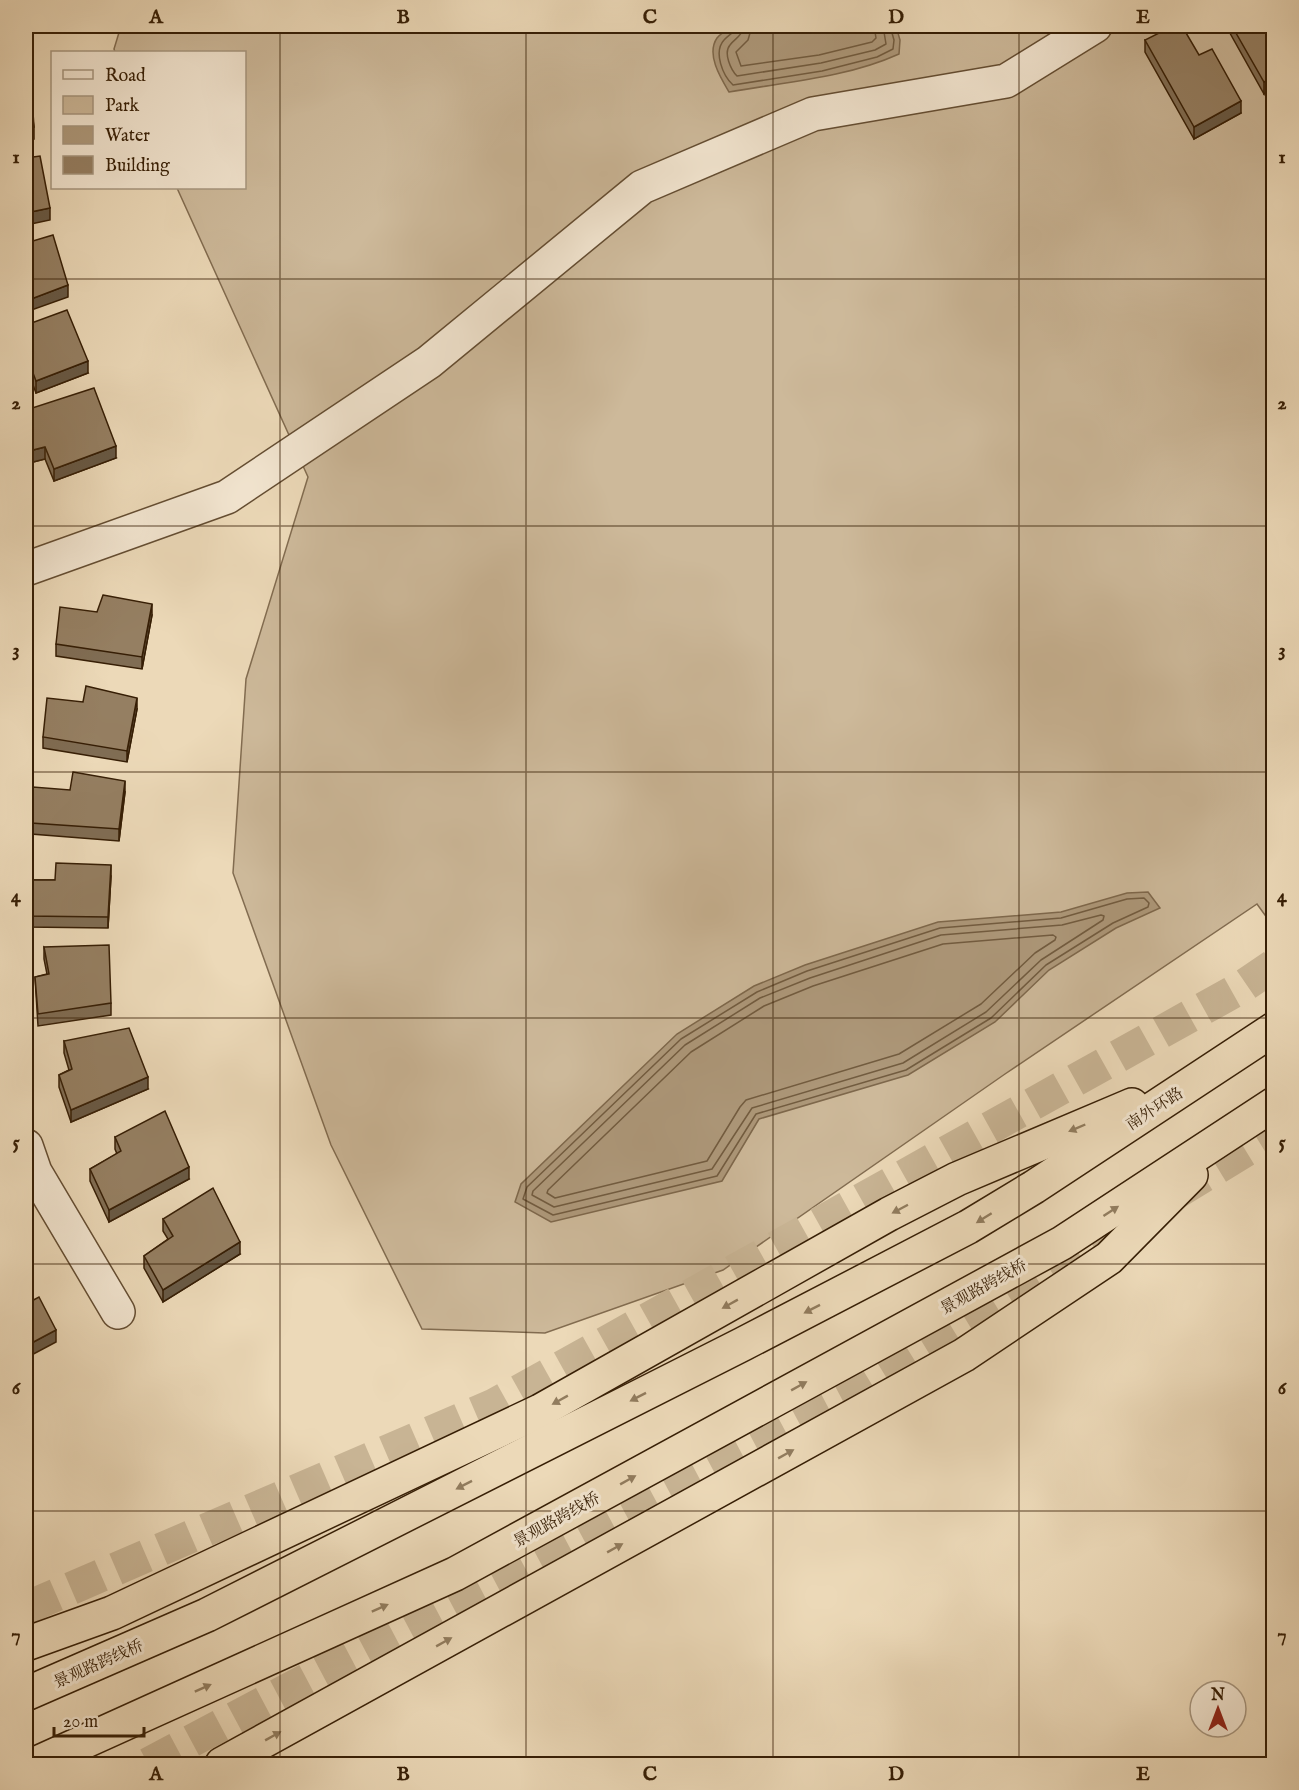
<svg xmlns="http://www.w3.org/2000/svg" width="1299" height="1790" font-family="'IM FELL English','Noto Serif SC',serif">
<rect width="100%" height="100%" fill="#ecd9b8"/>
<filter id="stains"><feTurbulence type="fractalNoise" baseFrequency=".00333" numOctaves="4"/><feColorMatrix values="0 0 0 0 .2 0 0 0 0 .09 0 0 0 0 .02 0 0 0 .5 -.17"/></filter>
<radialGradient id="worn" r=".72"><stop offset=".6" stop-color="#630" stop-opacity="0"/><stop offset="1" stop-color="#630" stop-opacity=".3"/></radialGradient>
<!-- green -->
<polygon fill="#cdb99a" stroke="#826c50" stroke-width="1.5" points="121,26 1273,26 1273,926 1257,904 1005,1074 723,1270 545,1333 422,1329 331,1145 233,873 246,679 308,477 177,188 244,188 244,52 115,52 114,49"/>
<!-- water -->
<g fill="#ae997b" stroke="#7e684c" stroke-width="1.5">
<path d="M733 26H896L900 40 899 54C846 78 785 82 729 92 720 77 706 54 717 38 721 33 728 29 733 26Z"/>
<polygon points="1148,892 1160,908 1116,928 1049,970 995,1022 908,1075 759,1119 722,1181 551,1222 515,1202 521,1184 677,1034 754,986 805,965 938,922 1061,912 1127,893"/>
</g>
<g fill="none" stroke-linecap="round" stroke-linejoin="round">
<!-- shore -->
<g stroke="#725c40" stroke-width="1.5">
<path d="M735 26C734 34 729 34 724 40 713 52 723 76 733 85L822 71 877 57 893 49 894 40 890 26"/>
<path d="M743 26C742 37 736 37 730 45 723 53 731 70 737 76L821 63 875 50 886 44 883 26"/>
<polyline points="752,26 748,40 736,52 741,66 819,55 872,42 876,38 874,26"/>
<polygon points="1144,898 1149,903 1148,907 1113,923 1046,965 991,1018 906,1070 756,1114 717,1176 553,1215 523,1199 527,1187 681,1039 757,992 807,971 940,928 1061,918 1127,899"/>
<polygon points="1101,915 1104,916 1103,920 1041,960 986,1012 903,1063 752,1108 712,1169 554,1207 532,1195 533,1191 685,1045 760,998 810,978 941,935 1062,925"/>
<polygon points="1053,935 1056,937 1055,940 1035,953 981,1004 899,1054 746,1100 740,1107 707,1161 555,1198 547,1193 548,1190 691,1052 764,1006 813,986 943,944"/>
</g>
<!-- motorway-tunnel -->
<g stroke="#c8b494" stroke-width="33" stroke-dasharray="33 16" stroke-linecap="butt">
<polyline points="26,1608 494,1405 1242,987 1274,965"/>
<polyline points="148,1764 860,1386 1274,1133"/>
</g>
<defs>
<g id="minor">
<polyline points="26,569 227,497 429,362 642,187 813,114 1006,81 1095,26"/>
<polyline points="26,1146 35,1172 118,1312"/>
</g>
<g id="trunk">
<polyline points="26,1644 112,1613 540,1411 889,1214 957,1179 1132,1105"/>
<polyline points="26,1694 207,1615 743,1344 968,1227 1034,1187 1274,1029"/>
<polyline points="35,1764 455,1574 1062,1243 1274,1104"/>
<polyline points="222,1764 964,1355 1109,1258 1191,1175"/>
</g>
</defs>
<!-- minor casing -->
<use href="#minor" stroke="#644d32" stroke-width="36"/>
<!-- trunk casing -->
<use href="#trunk" stroke="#361e05" stroke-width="36"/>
<!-- minor -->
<use href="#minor" stroke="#f3e6d1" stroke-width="33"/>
<!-- trunk -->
<use href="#trunk" stroke="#ecd9b8" stroke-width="33"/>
</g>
<!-- wall -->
<g fill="#806d54" stroke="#361e05" stroke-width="1.5">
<polygon points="26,26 32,26 31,49 26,49"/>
<polygon points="1226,26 1274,26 1264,94"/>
<polygon points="1145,40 1199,55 1241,113 1194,139 1145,52"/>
<polygon points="26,71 34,127 34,139 26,139"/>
<polygon points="26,325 88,373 36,393 30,377"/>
<polygon points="26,410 116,458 54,481 45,459 33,462 26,442"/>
<polygon points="97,612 152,615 142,669 56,656 56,644"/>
<polygon points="137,709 127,762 43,748 43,737"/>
<polygon points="125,792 119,841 31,834 31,823"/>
<polygon points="111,876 108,928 26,927 26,880 55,880"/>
<polygon points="44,947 111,1003 111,1015 38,1026 35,977 47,974 44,959"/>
<polygon points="64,1041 148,1089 71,1122 59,1087 59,1075 69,1070 64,1053"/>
<polygon points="115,1137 189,1179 109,1222 90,1181 90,1169 117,1154 115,1149"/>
<polygon points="163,1219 240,1254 163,1302 144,1268 144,1256 168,1239 163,1231"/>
</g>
<!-- shaded-wall -->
<g fill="#685945" stroke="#361e05" stroke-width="1.5">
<polygon points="1274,77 1274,89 1264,94 1264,82"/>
<polygon points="1241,101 1241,113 1194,139 1194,127"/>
<polygon points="50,208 50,220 26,225 26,213"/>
<polygon points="68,285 68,297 26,312 26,301"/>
<polygon points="88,361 88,373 36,393 36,381"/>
<polygon points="30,365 30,377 26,379 26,367"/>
<polygon points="116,446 116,458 54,481 54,469"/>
<polygon points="45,447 45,459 33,462 33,450"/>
<polygon points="152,604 152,615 142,669 142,657"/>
<polygon points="137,698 137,709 127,762 127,751"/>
<polygon points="125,781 125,792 119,841 119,829"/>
<polygon points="111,865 111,876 108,928 108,917"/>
<polygon points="148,1077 148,1089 71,1122 71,1110"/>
<polygon points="189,1167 189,1179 109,1222 109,1210"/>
<polygon points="240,1242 240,1254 163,1302 163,1290"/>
<polygon points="56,1330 56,1342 26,1358 26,1346"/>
</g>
<!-- building -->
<g fill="#957f62" stroke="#361e05" stroke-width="1.5">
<polygon points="26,26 32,26 31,37 26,37"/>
<polygon points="1173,26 1182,26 1199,55 1212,49 1241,101 1194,127 1145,40"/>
<polygon points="1232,26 1274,26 1274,77 1264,82"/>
<polygon points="26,71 30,71 34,127 26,127"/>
<polygon points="40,156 50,208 26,213 26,158"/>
<polygon points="53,235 68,285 26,301 26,243"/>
<polygon points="67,310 88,361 36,381 30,365 26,367 26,325"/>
<polygon points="94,388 116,446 54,469 45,447 33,450 26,430 26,410"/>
<polygon points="103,595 152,604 142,657 56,644 60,607 97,612"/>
<polygon points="86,686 137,698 127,751 43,737 47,698 83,702"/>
<polygon points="73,772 125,781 119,829 31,823 33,787 70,790"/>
<polygon points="56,863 111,865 108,917 26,916 26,880 55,880"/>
<polygon points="109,945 111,1003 38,1014 35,977 49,974 44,947"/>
<polygon points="129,1028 148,1077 71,1110 59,1075 72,1069 64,1041"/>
<polygon points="165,1111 189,1167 109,1210 90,1169 121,1151 115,1137"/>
<polygon points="213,1188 240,1242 163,1290 144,1256 173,1236 163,1219"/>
<polygon points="39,1297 56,1330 26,1346 26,1304"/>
</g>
<!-- one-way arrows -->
<defs><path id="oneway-solid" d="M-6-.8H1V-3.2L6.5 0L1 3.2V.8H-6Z" transform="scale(1.5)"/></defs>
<g fill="#917c5e">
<use href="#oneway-solid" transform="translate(1077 1128) rotate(157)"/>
<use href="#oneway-solid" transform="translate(900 1209) rotate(152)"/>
<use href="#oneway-solid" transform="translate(1111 1211) rotate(-33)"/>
<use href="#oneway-solid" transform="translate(984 1218) rotate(148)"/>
<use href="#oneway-solid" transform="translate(730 1304) rotate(151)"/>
<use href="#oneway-solid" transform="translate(812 1309) rotate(153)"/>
<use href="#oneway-solid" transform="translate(799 1386) rotate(-29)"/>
<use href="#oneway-solid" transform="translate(638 1397) rotate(153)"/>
<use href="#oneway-solid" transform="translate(560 1400) rotate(151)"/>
<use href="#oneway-solid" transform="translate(786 1454) rotate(-29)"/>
<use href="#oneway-solid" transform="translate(628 1480) rotate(-29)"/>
<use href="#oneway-solid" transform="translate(464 1485) rotate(153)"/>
<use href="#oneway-solid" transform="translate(615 1548) rotate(-29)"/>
<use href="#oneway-solid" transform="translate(380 1608) rotate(-24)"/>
<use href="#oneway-solid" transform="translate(444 1642) rotate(-29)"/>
<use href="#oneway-solid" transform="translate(203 1688) rotate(-24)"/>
<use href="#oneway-solid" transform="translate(273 1736) rotate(-29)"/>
</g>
<!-- grid -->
<path fill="none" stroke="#361e05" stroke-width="1.5" stroke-opacity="0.55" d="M280 26V1764M526 26V1764M773 26V1764M1019 26V1764M26 279H1274M26 526H1274M26 772H1274M26 1018H1274M26 1264H1274M26 1511H1274"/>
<g text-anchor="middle" stroke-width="6" stroke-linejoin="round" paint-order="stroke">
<!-- street labels -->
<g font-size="16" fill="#361e05" stroke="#f3e6d1">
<text transform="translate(1154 1108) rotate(-33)" y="6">南外环路</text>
<text transform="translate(983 1286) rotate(-29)" y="6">景观路跨线桥</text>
<text transform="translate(556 1519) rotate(-29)" y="6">景观路跨线桥</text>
<text transform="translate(98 1663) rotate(-24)" y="6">景观路跨线桥</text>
</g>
</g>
<!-- margin -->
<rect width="1299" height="1790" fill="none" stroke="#ecd9b8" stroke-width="66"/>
<!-- legend -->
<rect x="51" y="51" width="195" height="138" fill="#f3e6d1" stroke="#a7967f" stroke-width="1.5"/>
<rect x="63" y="70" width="30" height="9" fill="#f3e6d1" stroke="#a7967f" stroke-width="1.5"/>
<text x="105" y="81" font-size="18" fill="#361e05">Road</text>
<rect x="63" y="96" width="30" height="18" fill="#cdb99a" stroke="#a7967f" stroke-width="1.5"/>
<text x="105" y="111" font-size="18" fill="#361e05">Park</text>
<rect x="63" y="126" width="30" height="18" fill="#ae997b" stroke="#a7967f" stroke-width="1.5"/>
<text x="105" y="141" font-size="18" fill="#361e05">Water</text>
<rect x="63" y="156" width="30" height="18" fill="#957f62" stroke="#a7967f" stroke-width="1.5"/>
<text x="105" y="171" font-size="18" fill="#361e05">Building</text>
<!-- north arrow -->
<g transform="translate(1218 1709)"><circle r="28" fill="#f3e6d1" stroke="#a7967f" stroke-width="1.5"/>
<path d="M0-4.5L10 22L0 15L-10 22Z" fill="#8f2418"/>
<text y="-9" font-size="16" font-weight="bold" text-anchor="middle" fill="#361e05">N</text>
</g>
<!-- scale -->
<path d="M54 1727v9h90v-9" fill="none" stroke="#361e05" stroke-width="3"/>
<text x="63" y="1727" font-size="18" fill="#361e05" stroke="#f3e6d1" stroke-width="4.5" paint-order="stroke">20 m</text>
<rect x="33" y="33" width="1233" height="1724" fill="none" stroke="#361e05" stroke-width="2"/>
<g font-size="20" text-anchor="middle" font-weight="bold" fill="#361e05">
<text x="156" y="23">A</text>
<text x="403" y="23">B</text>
<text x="650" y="23">C</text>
<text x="896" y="23">D</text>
<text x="1143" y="23">E</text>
<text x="16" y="163">1</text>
<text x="1282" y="163">1</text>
<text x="16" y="409">2</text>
<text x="1282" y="409">2</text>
<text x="16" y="656">3</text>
<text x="1282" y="656">3</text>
<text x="16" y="902">4</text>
<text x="1282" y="902">4</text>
<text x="16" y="1148">5</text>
<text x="1282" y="1148">5</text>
<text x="16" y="1394">6</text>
<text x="1282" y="1394">6</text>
<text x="16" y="1641">7</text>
<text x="1282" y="1641">7</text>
<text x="156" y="1780">A</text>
<text x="403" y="1780">B</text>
<text x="650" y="1780">C</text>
<text x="896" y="1780">D</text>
<text x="1143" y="1780">E</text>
</g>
<rect width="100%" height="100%" filter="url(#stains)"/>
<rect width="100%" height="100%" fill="url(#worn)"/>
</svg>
